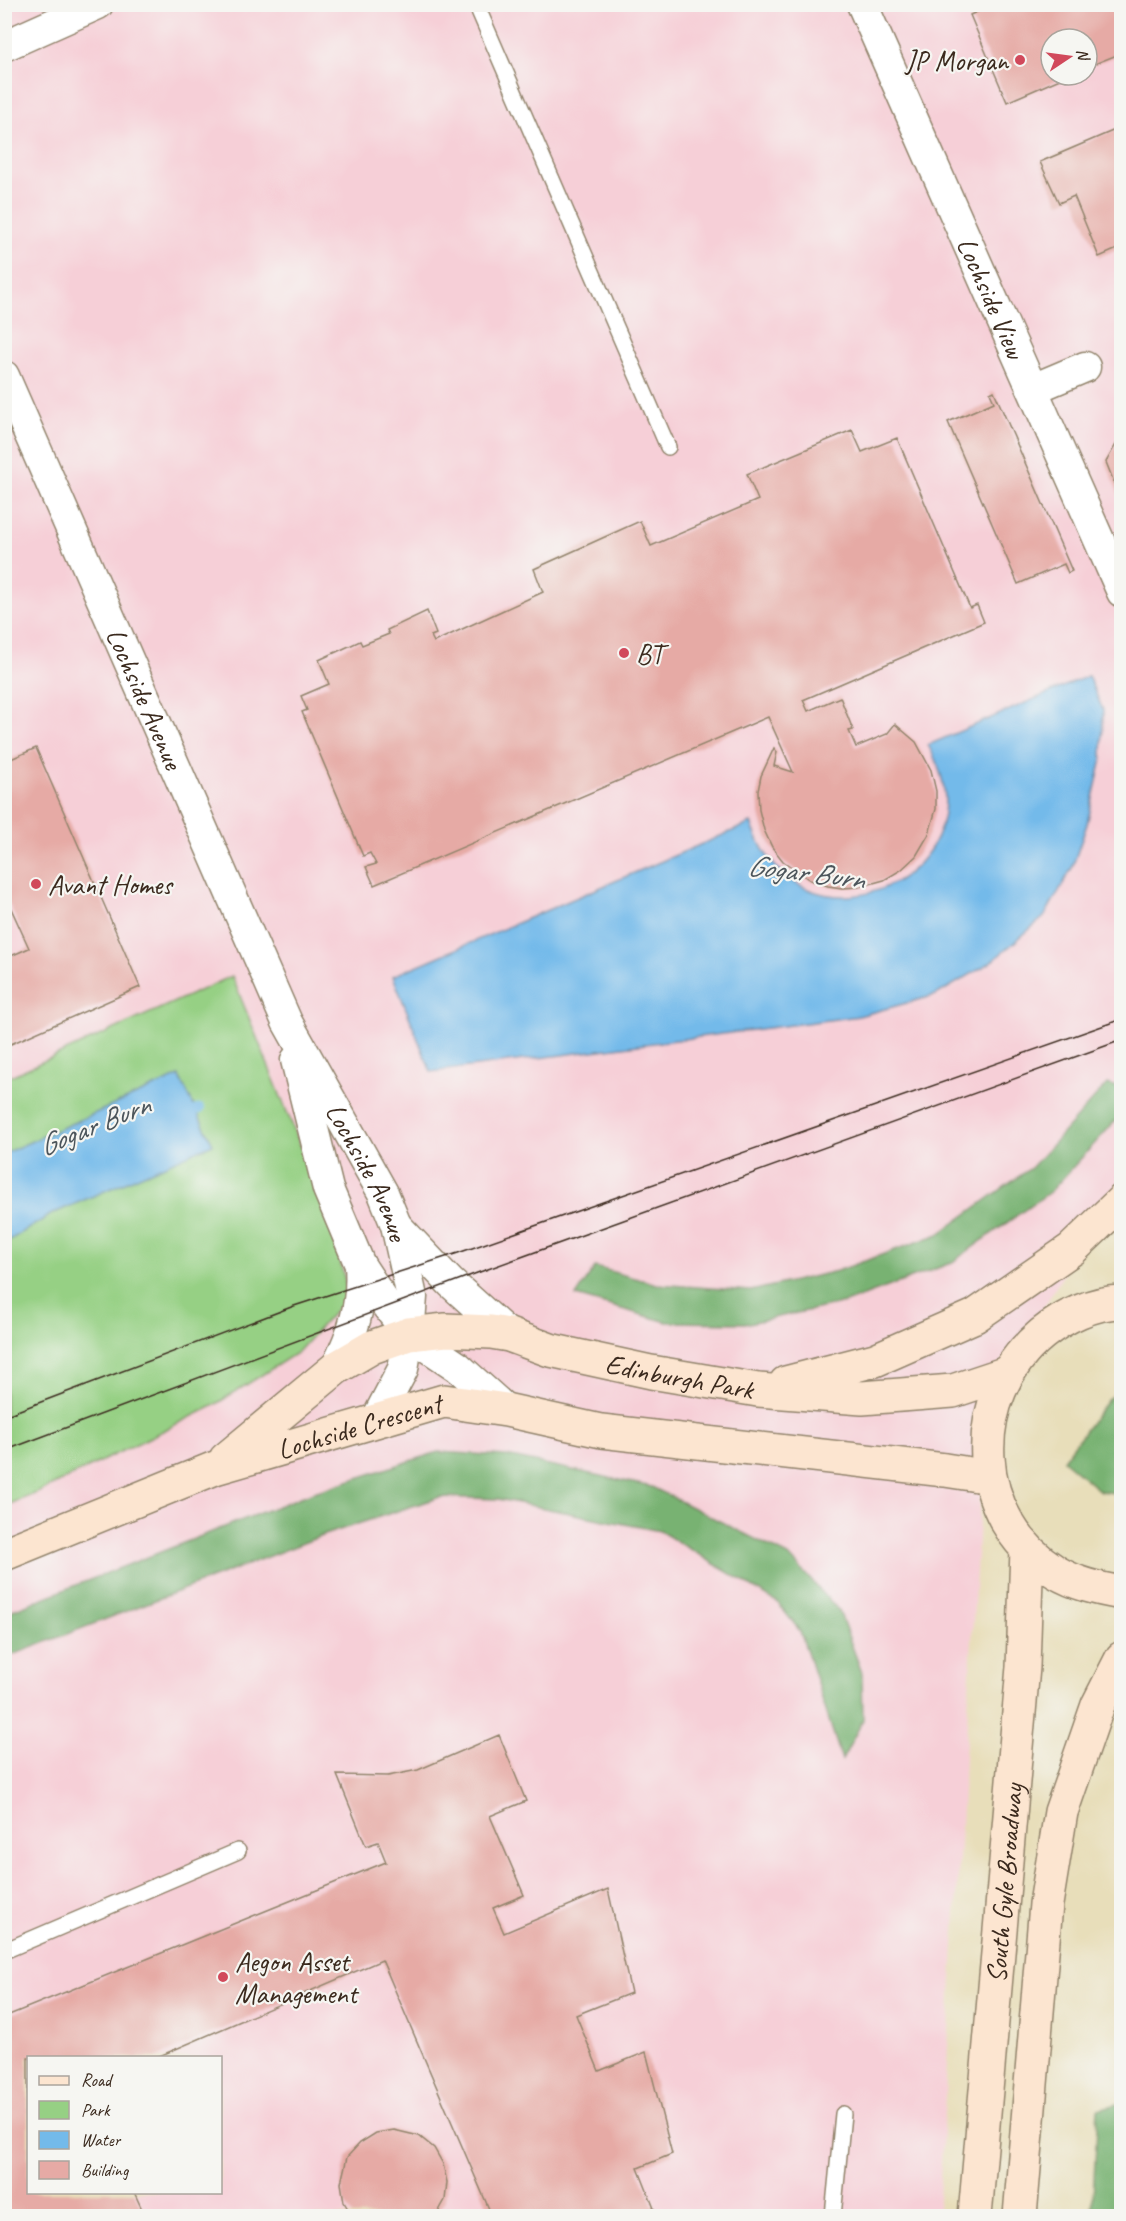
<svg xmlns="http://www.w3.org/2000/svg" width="1126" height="2221" font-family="Caveat,sans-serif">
<rect width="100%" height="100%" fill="#f6f6f2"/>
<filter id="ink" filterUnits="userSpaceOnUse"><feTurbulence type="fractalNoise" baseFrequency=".0167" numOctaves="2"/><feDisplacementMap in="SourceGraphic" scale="12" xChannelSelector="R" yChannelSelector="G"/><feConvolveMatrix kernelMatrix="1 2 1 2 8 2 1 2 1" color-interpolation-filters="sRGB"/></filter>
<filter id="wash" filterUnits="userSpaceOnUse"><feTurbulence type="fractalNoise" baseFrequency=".008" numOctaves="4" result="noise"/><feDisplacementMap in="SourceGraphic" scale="24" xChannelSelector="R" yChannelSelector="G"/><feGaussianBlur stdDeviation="1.35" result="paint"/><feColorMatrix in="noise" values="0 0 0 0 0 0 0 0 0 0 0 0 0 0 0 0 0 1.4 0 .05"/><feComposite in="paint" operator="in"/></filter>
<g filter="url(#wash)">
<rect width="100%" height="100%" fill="#e8deba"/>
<!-- built -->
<path fill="#f6cfd7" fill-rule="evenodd" d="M5 5H1121V1179L986 1403 938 2216H5ZM1051 39H1087V75H1051ZM28 2058H220V2192H28Z"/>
<!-- green -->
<polygon fill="#96d084" stroke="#687d51" stroke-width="1.5" points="232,976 325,1206 349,1295 298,1352 213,1406 37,1493 5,1506 4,1079"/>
<!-- forest -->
<g fill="#78b272" stroke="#5a6e48" stroke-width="1.5">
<polygon points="1107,1084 1121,1088 1121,1115 1051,1191 951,1263 845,1303 749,1323 667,1322 576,1296 595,1267 657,1284 751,1291 837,1271 939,1234 1032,1167"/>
<polygon points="1121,1390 1121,1494 1100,1491 1063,1460 1109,1398"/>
<polygon points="438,1452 507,1456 652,1487 789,1556 839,1611 862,1673 863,1720 842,1760 800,1631 777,1602 660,1531 498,1499 440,1497 324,1535 5,1658 5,1613 311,1493"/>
<polygon points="1121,2103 1121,2216 1092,2216 1098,2109"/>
</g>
<!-- water -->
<g fill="#73baea" stroke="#577284" stroke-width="1.5">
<path d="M1088 676 1103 710 1102 759 1087 824 1072 868 1044 917 990 963 936 995 859 1016 431 1072 393 976 751 823C757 839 764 854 775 866 833 929 942 886 945 802 945 781 938 763 928 745Z"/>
<polygon points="179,1076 213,1144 52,1214 5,1243 5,1153"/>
</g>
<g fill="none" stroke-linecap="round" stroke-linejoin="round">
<!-- stream -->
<polyline stroke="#73baea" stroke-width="10" points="183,1115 200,1109"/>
</g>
<g id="blocks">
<!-- building -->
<g fill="#e6aaa5">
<polygon points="995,4 1122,4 1122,53 1087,67 1087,39 1051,39 1051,75 1069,75 1007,102 970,15"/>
<polygon points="1122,127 1122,247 1099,257 1074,196 1059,203 1040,162"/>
<polygon points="994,391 1072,571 1068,573 1064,564 1018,584 948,422 994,402 990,393"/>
<polygon points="852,430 862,452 897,438 970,608 977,605 984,622 803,700 808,711 840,697 853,730 849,731 856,747 887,734 895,724 916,742 931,770 936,791 936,809 929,834 916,856 901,870 884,880 859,887 842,888 828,886 810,880 783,861 772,847 764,830 759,810 758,791 761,776 774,748 777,752 774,766 793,772 768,717 374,885 366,867 376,864 370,853 363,856 302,712 307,710 301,696 329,684 319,660 360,641 362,645 389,634 387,630 427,611 436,634 431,636 434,642 543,592 534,569 640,521 651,546 758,500 747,474"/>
<polygon points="1122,434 1122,500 1121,500 1106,462"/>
<polygon points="36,748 140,987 4,1047 4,959 29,948 4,893 4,762"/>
<polygon points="499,1735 526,1801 490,1816 524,1895 493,1908 504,1933 608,1889 631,1993 576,2015 599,2071 646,2052 672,2154 638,2168 657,2216 492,2216 382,1960 155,2058 28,2058 28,2192 134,2192 145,2216 4,2216 4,2017 386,1862 378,1842 366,1846 337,1775 388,1776 418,1770"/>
<polygon points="394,2130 419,2136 434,2148 443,2164 447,2182 445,2200 436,2216 352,2216 344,2202 341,2183 347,2157 360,2143 376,2133"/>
</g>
</g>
</g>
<g filter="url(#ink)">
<use href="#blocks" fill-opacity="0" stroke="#92846c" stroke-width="1.5"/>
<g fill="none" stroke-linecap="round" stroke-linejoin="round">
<defs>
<g id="lane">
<polyline points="476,4 668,447"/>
<polyline points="4,1951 238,1851"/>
<polyline points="833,2216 843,2114"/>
</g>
<g id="street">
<path id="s1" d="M862 4 1122 592"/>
<polyline points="4,46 98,4"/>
<path id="s2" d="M4 376 287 1022 383 1193 396 1225 412 1297 409 1334 403 1369 375 1422"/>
<polyline points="1033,389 1085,367"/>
<polyline points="296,1060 328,1189 360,1265 387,1306 409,1334 458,1367 506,1410"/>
<polyline points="396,1225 451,1283 509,1335"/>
<path d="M336 1368C353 1333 363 1305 360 1265"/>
</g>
<g id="secondary">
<path d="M1122 1302C1093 1302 1063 1317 1042 1334 965 1397 970 1519 1056 1572 1076 1584 1099 1589 1122 1593"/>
<polyline points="786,1383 875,1360 975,1316 1072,1249 1122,1201"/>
<path id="s3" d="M226 1459 336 1368 372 1347 409 1334 446 1330 491 1332 509 1335 550 1350 651 1372 758 1390 862 1398 953 1391 1007 1373"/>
<path id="s4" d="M4 1554 215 1468 444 1401 506 1410 601 1431 945 1470 990 1477"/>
<path id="s5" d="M975 2216 1023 1667 1027 1549"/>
<polyline points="1020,2216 1046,1904 1061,1812 1098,1705 1122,1658"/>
</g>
</defs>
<!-- lane casing -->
<use href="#lane" stroke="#92846c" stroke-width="18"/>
<!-- street casing -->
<use href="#street" stroke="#92846c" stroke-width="33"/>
<!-- secondary casing -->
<use href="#secondary" stroke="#92846c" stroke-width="36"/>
<!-- lane -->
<use href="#lane" stroke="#fff" stroke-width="15"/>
<!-- street -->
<use href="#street" stroke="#fff" stroke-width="30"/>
<!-- secondary -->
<use href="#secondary" stroke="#fce5d0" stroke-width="33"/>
<!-- tram -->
<g stroke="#3b2a1e" stroke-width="1.5">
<polyline points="4,1416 294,1306 458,1253 1122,1019"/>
<polyline points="4,1451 477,1273 1122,1040"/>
</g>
</g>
</g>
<!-- markers -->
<g fill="#d1495b" stroke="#f6f6f2" stroke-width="2">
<circle cx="1020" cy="60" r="6"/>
<circle cx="624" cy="653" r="6"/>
<circle cx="36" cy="884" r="6"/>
<circle cx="223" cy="1977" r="6"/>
</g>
<g text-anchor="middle" stroke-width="4.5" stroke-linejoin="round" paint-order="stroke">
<!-- poi labels -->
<g font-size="28" fill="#3b2a1e" stroke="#f6f6f2" text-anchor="start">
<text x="1008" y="70" text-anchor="end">JP Morgan</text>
<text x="636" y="663">BT</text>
<text x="48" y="894">Avant Homes</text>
<text x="235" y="1971">Aegon Asset<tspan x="235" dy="32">Management</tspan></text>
</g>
<!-- street labels -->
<g font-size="28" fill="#3b2a1e" stroke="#f6f6f2">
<text dy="10" stroke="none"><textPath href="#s1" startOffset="321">Lochside View</textPath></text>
<text dy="10" stroke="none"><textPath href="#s2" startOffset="352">Lochside Avenue</textPath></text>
<text dy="10" stroke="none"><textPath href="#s2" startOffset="876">Lochside Avenue</textPath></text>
<text dy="10" stroke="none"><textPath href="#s3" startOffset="500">Edinburgh Park</textPath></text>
<text dy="10" stroke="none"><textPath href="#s4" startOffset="378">Lochside Crescent</textPath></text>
<text dy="10" stroke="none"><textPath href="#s5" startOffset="334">South Gyle Broadway</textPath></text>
</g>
<!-- water labels -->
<g font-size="30" font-style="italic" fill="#4c555b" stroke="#f6f6f2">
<text transform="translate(806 872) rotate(7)" y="10">Gogar Burn</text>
<text transform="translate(94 1125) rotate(-22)" y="10">Gogar Burn</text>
</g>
</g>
<!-- margin -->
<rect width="1126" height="2221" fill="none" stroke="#f6f6f2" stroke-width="24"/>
<!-- legend -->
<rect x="27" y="2056" width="195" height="138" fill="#f6f6f2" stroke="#aba49d" stroke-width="1.5"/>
<rect x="39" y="2076" width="30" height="9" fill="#fce5d0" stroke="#aba49d" stroke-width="1.5"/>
<text x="81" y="2086" font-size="18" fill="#3b2a1e">Road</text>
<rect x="39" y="2101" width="30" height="18" fill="#96d084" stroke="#aba49d" stroke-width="1.5"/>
<text x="81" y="2116" font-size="18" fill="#3b2a1e">Park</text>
<rect x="39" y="2131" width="30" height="18" fill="#73baea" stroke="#aba49d" stroke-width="1.5"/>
<text x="81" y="2146" font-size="18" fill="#3b2a1e">Water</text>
<rect x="39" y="2161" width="30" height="18" fill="#e6aaa5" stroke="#aba49d" stroke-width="1.5"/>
<text x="81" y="2176" font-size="18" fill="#3b2a1e">Building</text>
<!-- north arrow -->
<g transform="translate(1069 57) rotate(77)"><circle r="28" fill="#f6f6f2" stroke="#aba49d" stroke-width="1.5"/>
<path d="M0-4.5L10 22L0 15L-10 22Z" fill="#d1495b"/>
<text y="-9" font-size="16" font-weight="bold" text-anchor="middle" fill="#3b2a1e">N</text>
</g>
</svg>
